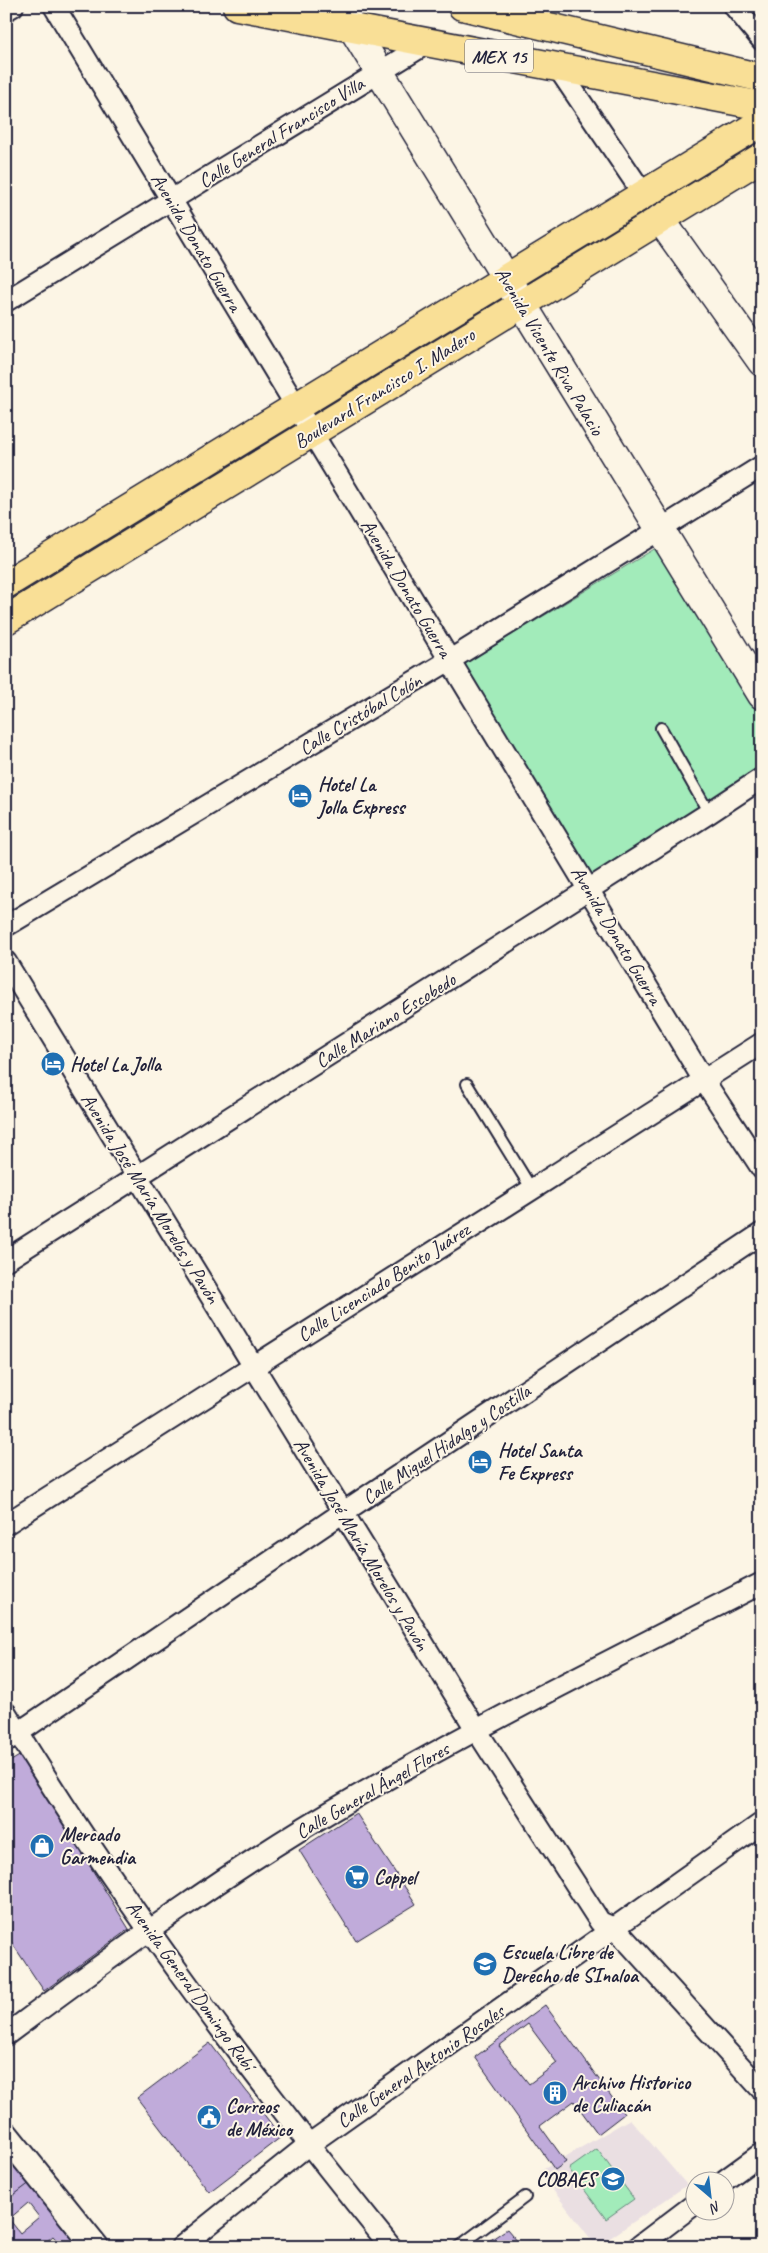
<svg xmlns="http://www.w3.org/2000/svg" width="768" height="2253" font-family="Caveat,sans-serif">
<rect width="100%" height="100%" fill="#fcf5e5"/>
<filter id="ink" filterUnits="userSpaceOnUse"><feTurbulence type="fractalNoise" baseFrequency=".02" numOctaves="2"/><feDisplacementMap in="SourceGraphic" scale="10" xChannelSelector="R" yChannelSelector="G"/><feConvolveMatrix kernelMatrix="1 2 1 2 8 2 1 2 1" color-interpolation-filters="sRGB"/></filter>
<g filter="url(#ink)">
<!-- built -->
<polygon fill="#eadfe2" points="630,2119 687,2185 597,2247 539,2172"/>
<!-- green -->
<g fill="#a2ebba" stroke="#62867a">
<polygon points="656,548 762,707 762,768 592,878 464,664"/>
<polygon points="597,2149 634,2199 606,2219 569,2169"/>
</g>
<!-- building -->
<g fill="#c0abda" stroke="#22223b" fill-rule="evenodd">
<polygon points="21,1755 129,1929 44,1991 6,1934 6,1764"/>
<polygon points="356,1813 416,1904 356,1941 299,1850"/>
<path d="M545 2005 624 2114 598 2134 574 2101 540 2126 566 2162 555 2170 475 2057ZM528 2024 557 2063 529 2084 499 2046Z"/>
<polygon points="210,2043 281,2137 209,2192 137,2098"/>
<polygon points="6,2139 36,2179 6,2201"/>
<path d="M35 2179 87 2247H63L53 2236 40 2247H6V2201ZM28 2203 39 2217 20 2233 9 2219Z"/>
<polygon points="507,2229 518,2242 512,2247 480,2247"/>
</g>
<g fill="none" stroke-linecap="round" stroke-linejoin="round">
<defs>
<g id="service">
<polyline points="661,728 709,813"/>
<polyline points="467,1084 531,1188"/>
<polyline points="458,2247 525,2197"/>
</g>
<g id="minor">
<polyline points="54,6 703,1079 762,1169"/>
<polyline points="734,6 762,40"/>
<polyline points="6,10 13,6"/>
<polyline points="558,68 644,195"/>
<polyline points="6,301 429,42"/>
<polyline points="6,926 450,660 762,466"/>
<polyline points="6,962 477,1731 600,1922 616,1929 762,2090"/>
<polyline points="6,1260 709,813 762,778"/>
<polyline points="6,1524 762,1043"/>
<path d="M6 1713C120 1901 253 2077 391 2247"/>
<polyline points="6,1741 342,1513 762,1233"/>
<path d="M6 2035C119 1951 232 1868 354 1798 487 1721 625 1653 762 1583"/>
<polyline points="725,2180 762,2153"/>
<polyline points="181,2247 308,2145 762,1823"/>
<polyline points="638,2247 696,2203"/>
</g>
<polyline id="tertiary" points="6,2135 96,2247"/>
<g id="secondary">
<polyline points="339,6 762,695"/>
<polyline points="660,219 762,362"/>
</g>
<g id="primary">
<polyline points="237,6 762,106"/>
<polyline points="462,6 762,78"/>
<polyline points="6,584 762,122"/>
<polyline points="6,620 762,157"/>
</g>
</defs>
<!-- service casing -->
<use href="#service" stroke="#22223b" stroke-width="14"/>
<!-- minor casing -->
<use href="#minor" stroke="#22223b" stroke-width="24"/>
<!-- tertiary casing -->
<use href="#tertiary" stroke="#22223b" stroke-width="29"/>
<!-- secondary casing -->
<use href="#secondary" stroke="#22223b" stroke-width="31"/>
<!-- primary casing -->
<use href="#primary" stroke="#22223b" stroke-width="31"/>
<!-- service -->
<use href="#service" stroke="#fcf5e5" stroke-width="10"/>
<!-- minor -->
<use href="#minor" stroke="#fcf5e5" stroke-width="20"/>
<!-- tertiary -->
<use href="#tertiary" stroke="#fcf5e5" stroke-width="25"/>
<!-- secondary -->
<use href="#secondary" stroke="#fcf5e5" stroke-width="28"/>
<!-- primary -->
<use href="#primary" stroke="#f9df96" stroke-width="28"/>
</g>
</g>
<!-- icons -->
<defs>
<symbol id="hotel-disc" viewBox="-11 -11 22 22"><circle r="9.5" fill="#1f6fb2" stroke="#fcf5e5"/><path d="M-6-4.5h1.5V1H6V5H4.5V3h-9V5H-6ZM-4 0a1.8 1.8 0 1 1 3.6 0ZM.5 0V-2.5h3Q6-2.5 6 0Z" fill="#fff"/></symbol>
<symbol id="shop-disc" viewBox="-11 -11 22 22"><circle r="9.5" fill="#1f6fb2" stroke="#fcf5e5"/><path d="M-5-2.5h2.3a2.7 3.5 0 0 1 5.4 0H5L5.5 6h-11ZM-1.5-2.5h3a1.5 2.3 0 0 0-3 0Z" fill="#fff"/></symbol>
<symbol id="supermarket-disc" viewBox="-11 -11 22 22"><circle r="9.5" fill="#1f6fb2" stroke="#fcf5e5"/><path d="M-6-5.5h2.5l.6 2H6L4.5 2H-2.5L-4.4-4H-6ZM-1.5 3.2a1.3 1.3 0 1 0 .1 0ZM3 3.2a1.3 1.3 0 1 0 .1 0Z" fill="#fff"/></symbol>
<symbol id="university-disc" viewBox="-11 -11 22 22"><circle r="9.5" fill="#1f6fb2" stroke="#fcf5e5"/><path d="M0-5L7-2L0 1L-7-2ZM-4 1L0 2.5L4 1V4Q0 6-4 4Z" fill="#fff"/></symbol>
<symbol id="building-disc" viewBox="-11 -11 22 22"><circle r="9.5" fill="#1f6fb2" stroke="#fcf5e5"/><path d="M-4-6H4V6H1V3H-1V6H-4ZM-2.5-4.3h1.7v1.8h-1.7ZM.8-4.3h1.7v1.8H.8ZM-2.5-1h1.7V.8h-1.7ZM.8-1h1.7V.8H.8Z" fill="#fff"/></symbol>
<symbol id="civic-disc" viewBox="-11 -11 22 22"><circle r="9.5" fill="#1f6fb2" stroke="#fcf5e5"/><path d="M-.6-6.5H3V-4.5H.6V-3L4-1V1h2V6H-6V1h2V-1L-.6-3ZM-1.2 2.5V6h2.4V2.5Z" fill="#fff"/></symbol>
<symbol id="school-disc" viewBox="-11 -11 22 22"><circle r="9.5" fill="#1f6fb2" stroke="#fcf5e5"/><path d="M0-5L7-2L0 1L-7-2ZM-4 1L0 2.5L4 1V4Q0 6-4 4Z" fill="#fff"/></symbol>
</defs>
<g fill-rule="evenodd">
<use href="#hotel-disc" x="286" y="782" width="28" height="28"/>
<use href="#hotel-disc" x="39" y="1050" width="28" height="28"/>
<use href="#hotel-disc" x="466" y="1448" width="28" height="28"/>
<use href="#shop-disc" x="28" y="1832" width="28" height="28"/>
<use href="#supermarket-disc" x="343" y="1863" width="28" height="28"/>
<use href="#university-disc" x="471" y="1950" width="28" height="28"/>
<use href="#building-disc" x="541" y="2079" width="28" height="28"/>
<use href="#civic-disc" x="195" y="2103" width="28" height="28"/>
<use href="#school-disc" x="599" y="2165" width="28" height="28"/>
</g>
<g text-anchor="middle" stroke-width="4" stroke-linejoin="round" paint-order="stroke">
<!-- shield labels -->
<rect fill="#fcf5e5" stroke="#63616e" stroke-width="1" x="465" y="39.5" width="68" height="33" rx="4"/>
<g font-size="19" font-weight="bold" fill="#22223b">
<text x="499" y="63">MEX 15</text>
</g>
<!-- street labels -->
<g font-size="20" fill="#22223b" stroke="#fcf5e5">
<text transform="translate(281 132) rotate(-32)" y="7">Calle General Francisco Villa</text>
<text transform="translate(197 242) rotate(59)" y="7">Avenida Donato Guerra</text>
<text transform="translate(550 351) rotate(59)" y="7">Avenida Vicente Riva Palacio</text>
<text transform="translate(384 388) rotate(-32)" y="7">Boulevard Francisco I. Madero</text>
<text transform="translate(407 588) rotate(59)" y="7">Avenida Donato Guerra</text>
<text transform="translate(360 714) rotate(-31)" y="7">Calle Cristóbal Colón</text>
<text transform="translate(617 935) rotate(59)" y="7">Avenida Donato Guerra</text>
<text transform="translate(385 1020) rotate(-32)" y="7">Calle Mariano Escobedo</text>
<text transform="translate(151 1198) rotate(58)" y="7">Avenida José María Morelos y Pavón</text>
<text transform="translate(383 1282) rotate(-33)" y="7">Calle Licenciado Benito Juárez</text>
<text transform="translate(446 1444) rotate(-34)" y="7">Calle Miguel Hidalgo y Costilla</text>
<text transform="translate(362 1544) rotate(59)" y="7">Avenida José María Morelos y Pavón</text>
<text transform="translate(372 1790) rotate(-30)" y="7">Calle General Ángel Flores</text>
<text transform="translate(191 1985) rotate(54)" y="7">Avenida General Domingo Rubí</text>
<text transform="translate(420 2066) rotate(-35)" y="7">Calle General Antonio Rosales</text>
</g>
<!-- poi labels -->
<g font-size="20" font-weight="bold" fill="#22223b" stroke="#fcf5e5" text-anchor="start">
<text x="318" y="791">Hotel La<tspan x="318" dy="23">Jolla Express</tspan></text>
<text x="70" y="1071">Hotel La Jolla</text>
<text x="498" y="1457">Hotel Santa<tspan x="498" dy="23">Fe Express</tspan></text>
<text x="60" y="1841">Mercado<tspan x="60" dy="23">Garmendia</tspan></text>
<text x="374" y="1884">Coppel</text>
<text x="502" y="1959">Escuela Libre de<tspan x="502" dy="23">Derecho de SInaloa</tspan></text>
<text x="572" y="2089">Archivo Historico<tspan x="572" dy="23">de Culiacán</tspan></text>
<text x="226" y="2113">Correos<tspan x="226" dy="23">de México</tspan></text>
<text x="596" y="2186" text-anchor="end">COBAES</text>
</g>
</g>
<!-- margin -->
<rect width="768" height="2253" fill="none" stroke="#fcf5e5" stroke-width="25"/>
<rect x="12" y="12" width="743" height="2228" fill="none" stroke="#22223b" stroke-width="2" filter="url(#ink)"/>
<!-- north arrow -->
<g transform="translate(710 2196) rotate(152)"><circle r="24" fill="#fcf5e5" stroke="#a5a1a1"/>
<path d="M0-4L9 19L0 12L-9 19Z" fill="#1f6fb2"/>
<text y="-8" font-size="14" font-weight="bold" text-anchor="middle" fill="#22223b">N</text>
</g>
</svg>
